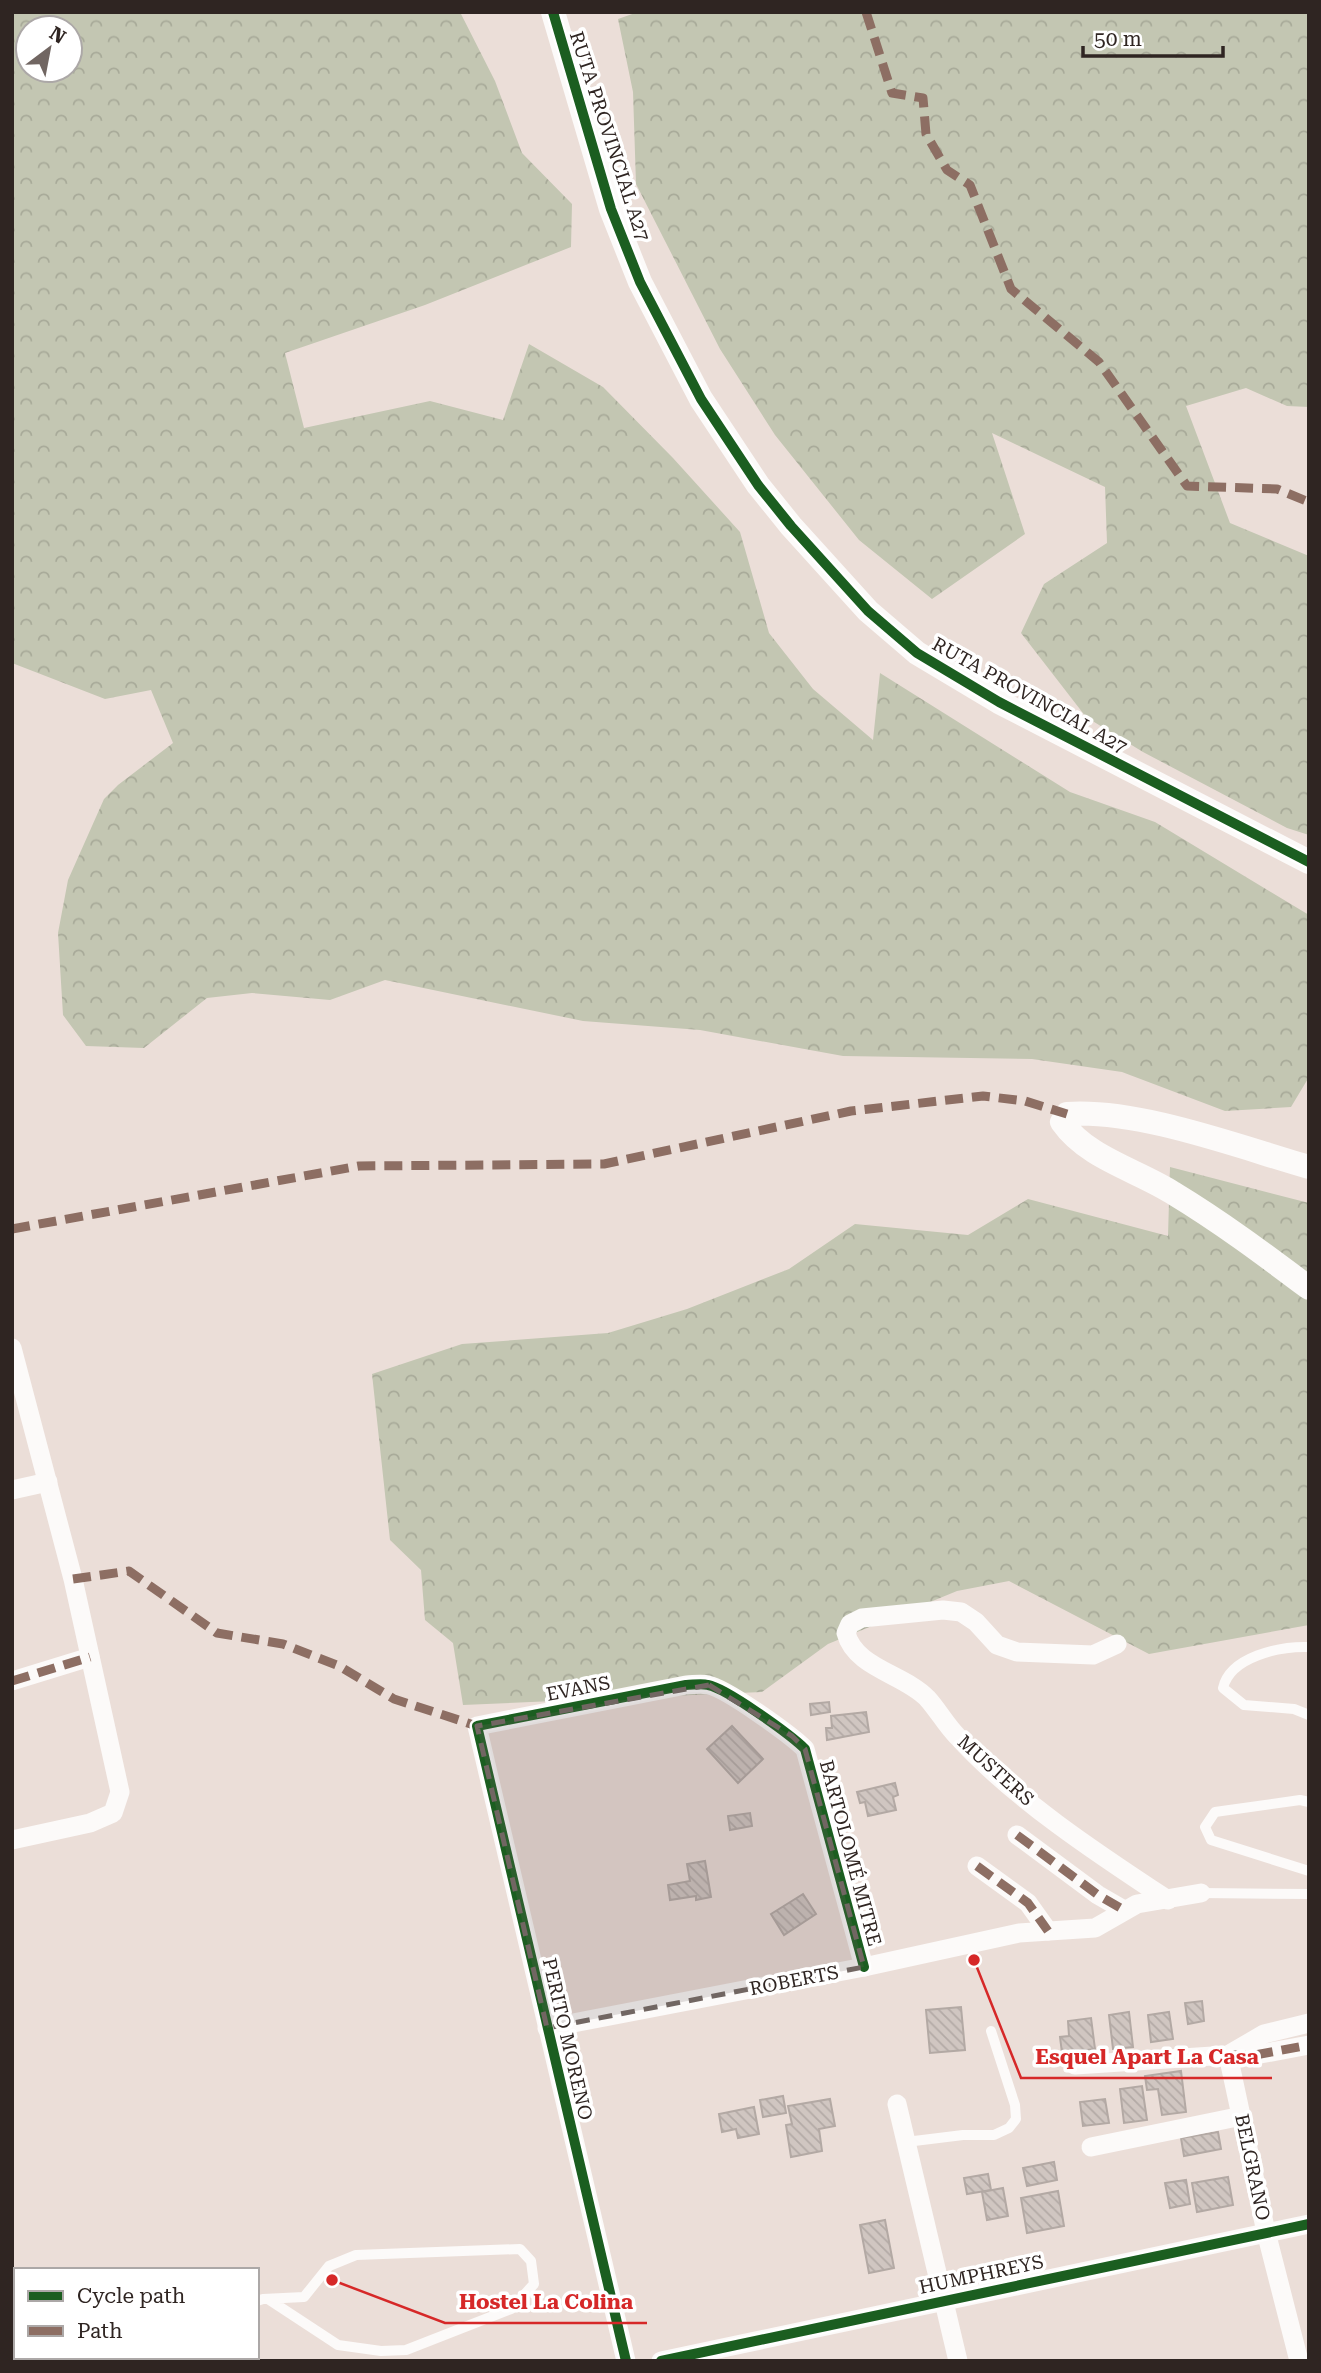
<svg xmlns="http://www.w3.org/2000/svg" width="1321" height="2373" font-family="'Roboto Serif',serif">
<defs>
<pattern id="forest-crowns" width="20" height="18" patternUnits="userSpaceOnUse" patternTransform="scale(1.75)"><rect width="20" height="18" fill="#c3c6b2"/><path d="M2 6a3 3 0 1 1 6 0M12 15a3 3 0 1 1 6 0" fill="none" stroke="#a8aa99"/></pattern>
<pattern id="building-back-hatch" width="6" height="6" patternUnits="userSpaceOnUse" patternTransform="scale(1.75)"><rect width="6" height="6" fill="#d0c6c1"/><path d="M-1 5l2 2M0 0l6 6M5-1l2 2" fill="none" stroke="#b3aaa6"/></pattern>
</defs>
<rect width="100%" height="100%" fill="#ebded8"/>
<!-- forest -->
<g fill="url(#forest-crowns)" fill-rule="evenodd">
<path d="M12 12H460L495 81 522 153 572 204 571 247 425 305 285 353 304 428 430 401 503 420 529 344 603 387 673 458 740 532 769 633 813 689 873 740 880 673 1070 792 1155 822 1309 915V1077L1291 1107 1225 1111 1122 1072 1032 1059 843 1056 700 1030 583 1021 385 980 330 1000 252 993 207 998 144 1048 86 1046 63 1015 58 933 68 880 104 799 118 785 173 743 151 690 105 699 12 663ZM28 28H70V70H28Z"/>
<polygon points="638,12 1309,12 1309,407 1287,406 1246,388 1186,406 1230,523 1309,556 1309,835 1287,828 1143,752 1086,717 1021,633 1044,584 1107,543 1105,487 992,433 1025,534 932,599 859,540 775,435 720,349 636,184 633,92 618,19"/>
<polygon points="1170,1167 1309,1203 1309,1625 1149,1654 1009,1581 957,1591 828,1644 762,1692 463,1705 453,1643 425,1620 421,1570 390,1540 372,1374 462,1344 608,1333 687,1309 789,1269 855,1224 968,1235 1028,1199 1168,1236"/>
</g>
<!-- building -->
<g fill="url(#building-back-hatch)" stroke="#b3a9a4" stroke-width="2">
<polygon points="829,1702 830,1712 811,1715 810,1704"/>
<polygon points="866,1712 869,1732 827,1740 826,1728 832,1728 831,1716"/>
<polygon points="732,1726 763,1759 738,1783 707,1749"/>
<polygon points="895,1783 898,1795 893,1797 896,1810 868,1816 865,1802 860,1803 857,1792"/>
<polygon points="750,1813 752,1826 730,1830 728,1816"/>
<polygon points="705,1861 711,1897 696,1900 696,1896 670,1900 668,1885 690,1881 687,1864"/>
<polygon points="803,1894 816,1914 784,1935 771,1914"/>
<polygon points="1202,2001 1204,2021 1188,2024 1185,2003"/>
<polygon points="961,2007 965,2050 930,2053 926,2010"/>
<polygon points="1129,2012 1133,2047 1113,2049 1109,2015"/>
<polygon points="1169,2012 1173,2039 1151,2042 1148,2015"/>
<polygon points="1091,2018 1095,2049 1062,2053 1060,2037 1069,2036 1068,2021"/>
<polygon points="1181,2071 1186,2112 1162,2115 1158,2089 1147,2090 1145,2076"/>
<polygon points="1142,2086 1147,2120 1124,2123 1120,2089"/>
<polygon points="783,2096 786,2113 763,2117 760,2100"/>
<polygon points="830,2099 835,2126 819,2129 822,2151 791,2157 786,2125 792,2124 788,2106"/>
<polygon points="1105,2099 1109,2123 1083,2126 1080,2102"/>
<polygon points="754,2107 759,2134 738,2138 736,2129 722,2132 719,2114"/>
<polygon points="1218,2132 1221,2149 1184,2156 1181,2138"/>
<polygon points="1054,2162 1057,2180 1027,2186 1023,2168"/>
<polygon points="988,2174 991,2190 967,2194 964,2178"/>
<polygon points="1228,2177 1233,2205 1197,2212 1192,2183"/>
<polygon points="1186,2180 1190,2204 1170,2208 1165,2183"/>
<polygon points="1003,2188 1008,2216 987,2220 982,2192"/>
<polygon points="1058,2191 1064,2226 1027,2233 1021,2198"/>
<polygon points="885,2220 894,2268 869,2273 860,2225"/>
</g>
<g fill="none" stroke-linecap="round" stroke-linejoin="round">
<!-- service -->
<g stroke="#fcfaf9" stroke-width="10">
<path d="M1309 1647C1279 1646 1230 1657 1223 1688L1244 1705 1294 1709 1309 1715"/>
<polyline points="1309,1802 1300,1800 1215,1812 1205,1827 1211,1840 1309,1871"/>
<polyline points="1201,1893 1309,1894"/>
<polyline points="906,2142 963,2135 994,2135 1009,2128 1016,2119 1015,2105 991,2031"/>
<polyline points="257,2301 263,2299 304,2297 329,2266 356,2255 520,2249 531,2261 534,2284 511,2309 406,2350 381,2351 338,2345 268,2299"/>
<polyline points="203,2361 204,2357"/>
</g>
<!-- minor -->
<g stroke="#fcfaf9" stroke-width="19">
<polyline points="12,1348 73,1579 120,1792 113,1813 90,1823 12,1840"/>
<polyline points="12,1490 48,1482"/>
<path d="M1117 1644 1093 1655 1017 1652 997 1645 976 1622 961 1612 943 1610 862 1618 850 1624 846 1633C855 1668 904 1674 927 1698 938 1710 946 1725 957 1736 1013 1798 1098 1854 1168 1900"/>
<polyline points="12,1681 90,1657"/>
<polyline points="1017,1835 1098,1895 1124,1910"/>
<polyline points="977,1866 1028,1903 1048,1931"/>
<polyline points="547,2028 864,1967 1019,1933 1095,1928 1137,1904 1201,1893"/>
<polyline points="1075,2065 1228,2055 1264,2034 1309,2023"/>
<polyline points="897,2104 958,2361"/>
<polyline points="1091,2147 1242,2116"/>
<path d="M626 2361 477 1726 686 1685C693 1685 701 1683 708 1685 726 1688 791 1735 805 1749L864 1967"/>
<polyline points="661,2361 1309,2224"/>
<polyline points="1299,2361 1266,2232 1228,2055 1255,2055 1309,2045"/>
</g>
<!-- tertiary -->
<g stroke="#fcfaf9" stroke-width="24">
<polyline points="553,12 611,209 640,282 701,399 758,485 791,526 868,611 917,653 999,702 1309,862"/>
<path d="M1309 1167C1239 1147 1139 1109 1067 1114L1062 1122C1087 1158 1137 1170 1173 1193 1221 1222 1265 1255 1309 1288"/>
</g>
<!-- quiet -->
<g stroke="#8d6e63" stroke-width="9" stroke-dasharray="18 9" stroke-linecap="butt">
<polyline points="866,12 892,93 923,98 926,134 947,170 970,185 1011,289 1099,362 1187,486 1277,489 1309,502"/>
<polyline points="12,1229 359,1166 604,1164 851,1111 983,1096 1025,1101 1067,1114"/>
<polyline points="73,1579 129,1571 217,1633 283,1644 339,1666 394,1699 477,1726"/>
<polyline points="12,1681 90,1657"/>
<polyline points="1017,1835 1098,1895 1124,1910"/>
<polyline points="977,1866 1028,1903 1048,1931"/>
<polyline points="1228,2055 1255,2055 1309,2045"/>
</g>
<defs>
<g id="cycleway">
<polyline points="553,12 611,209 640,282 701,399 758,485 791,526 868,611 917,653 999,702 1309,862"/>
<path d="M626 2361 477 1726 686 1685C693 1685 701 1683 708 1685 726 1688 791 1735 805 1749L864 1967"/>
<polyline points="661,2361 1309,2224"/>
</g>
</defs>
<!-- cycleway casing -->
<use href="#cycleway" stroke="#fff" stroke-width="15"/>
<!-- cycleway -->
<use href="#cycleway" stroke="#1b5e20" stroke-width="10"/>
</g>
<!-- marked area -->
<path fill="#716662" fill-opacity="0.2" stroke="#716662" stroke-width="5" stroke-dasharray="14 9" stroke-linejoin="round" d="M709 1685 792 1736 805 1749 864 1967 547 2028 477 1726Z"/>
<g text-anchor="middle" stroke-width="7" stroke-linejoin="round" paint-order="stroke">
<!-- street labels -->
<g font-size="19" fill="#2f2522" stroke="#fff">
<text transform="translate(610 136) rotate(72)" y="7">RUTA PROVINCIAL A27</text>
<text transform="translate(1030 695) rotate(29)" y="7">RUTA PROVINCIAL A27</text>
<text transform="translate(578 1688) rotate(-11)" y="7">EVANS</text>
<text transform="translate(996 1770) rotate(42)" y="7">MUSTERS</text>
<text transform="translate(851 1853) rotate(75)" y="7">BARTOLOMÉ MITRE</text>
<text transform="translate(794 1980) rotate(-11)" y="7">ROBERTS</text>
<text transform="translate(568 2039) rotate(77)" y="7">PERITO MORENO</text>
<text transform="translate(1253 2167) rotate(78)" y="7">BELGRANO</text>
<text transform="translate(981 2274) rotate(-12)" y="7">HUMPHREYS</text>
</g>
</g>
<!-- callouts -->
<path fill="none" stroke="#d62828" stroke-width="2.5" d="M974 1960L1021 2078H1272M332 2280L445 2323H647"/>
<g fill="#d62828" stroke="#fff" stroke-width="2.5">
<circle cx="974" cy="1960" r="7"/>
<circle cx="332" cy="2280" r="7"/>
</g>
<g font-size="21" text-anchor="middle" font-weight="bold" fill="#d62828" stroke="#fff" stroke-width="7" stroke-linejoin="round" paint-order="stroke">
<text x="1147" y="2064">Esquel Apart La Casa</text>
<text x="546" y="2309">Hostel La Colina</text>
</g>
<!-- border -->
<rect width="1321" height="2373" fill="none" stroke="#2f2522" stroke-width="28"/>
<!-- legend -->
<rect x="14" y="2268" width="245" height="91" fill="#ffffff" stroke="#aca8a7" stroke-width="2"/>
<rect x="28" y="2291" width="35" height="10" fill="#1b5e20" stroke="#aca8a7" stroke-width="2"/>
<text x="77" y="2303" font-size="21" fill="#2f2522">Cycle path</text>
<rect x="28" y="2326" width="35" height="10" fill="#8d6e63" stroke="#aca8a7" stroke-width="2"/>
<text x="77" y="2338" font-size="21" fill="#2f2522">Path</text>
<!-- north arrow -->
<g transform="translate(49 49) rotate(32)"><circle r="33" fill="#ffffff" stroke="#aca8a7" stroke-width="2"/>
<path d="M0-5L12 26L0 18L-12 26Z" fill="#716662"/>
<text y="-10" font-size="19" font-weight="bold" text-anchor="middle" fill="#2f2522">N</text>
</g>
<!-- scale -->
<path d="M1083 46v10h140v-10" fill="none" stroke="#2f2522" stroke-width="3.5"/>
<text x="1094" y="46" font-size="21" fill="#2f2522" stroke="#ffffff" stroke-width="5" paint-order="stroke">50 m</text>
</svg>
